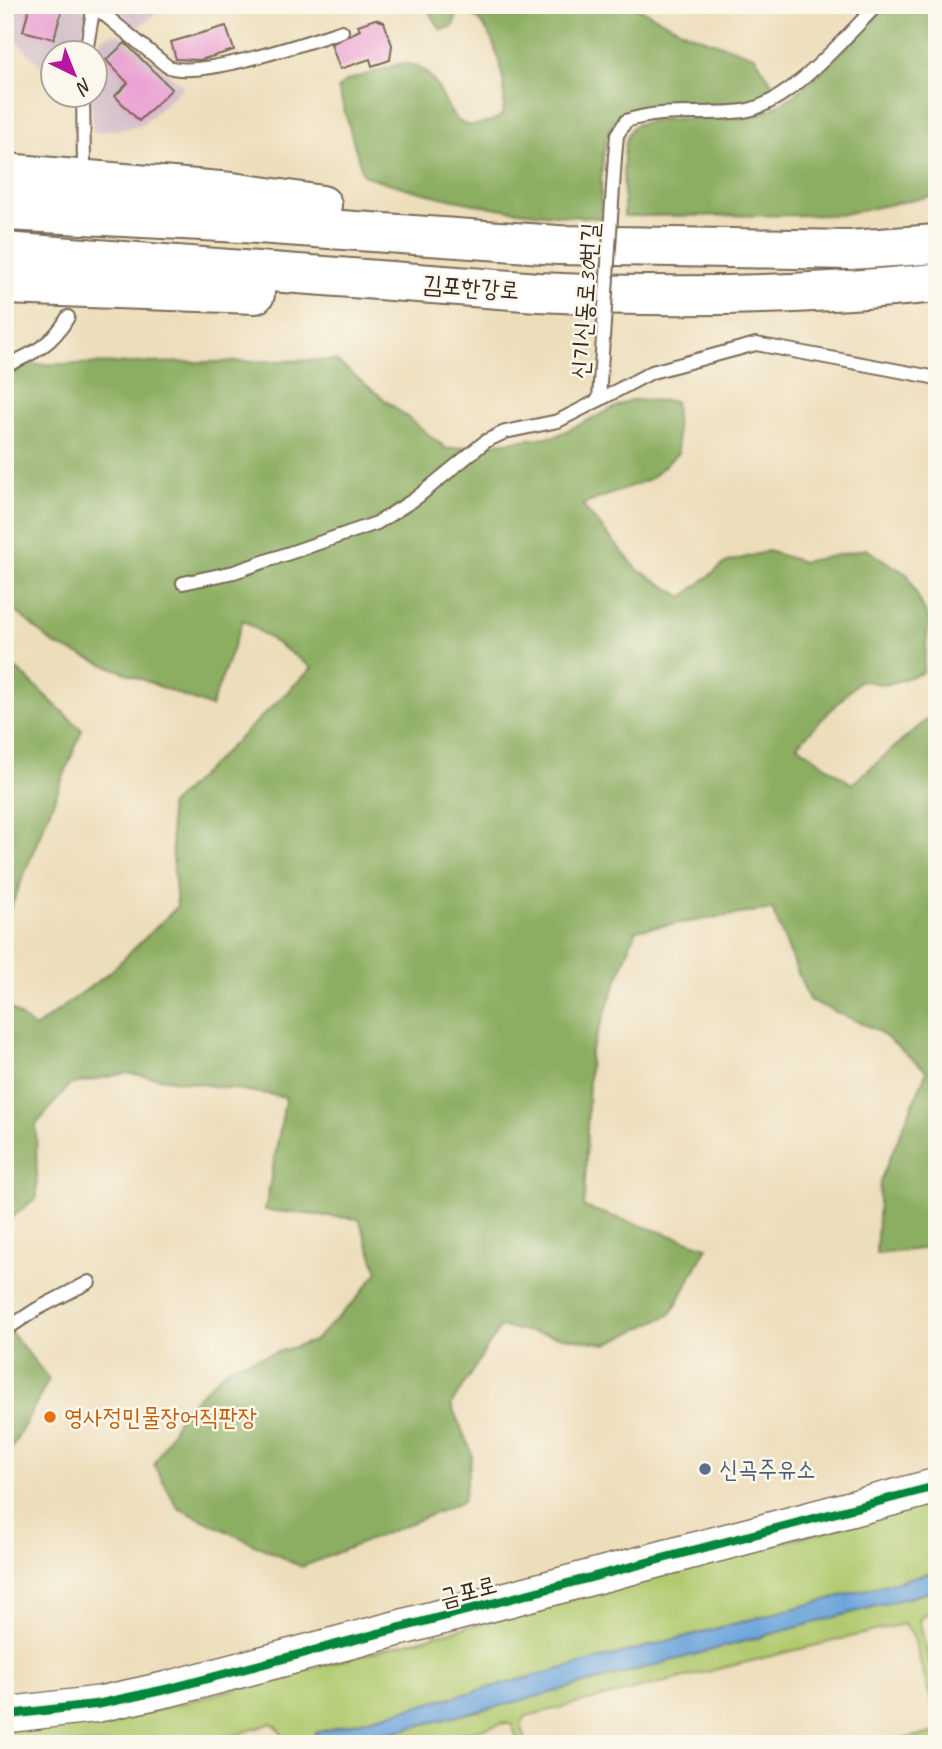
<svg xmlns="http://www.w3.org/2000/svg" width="942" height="1749" font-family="Caveat,'Poor Story',sans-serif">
<rect width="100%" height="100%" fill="#fbf7ec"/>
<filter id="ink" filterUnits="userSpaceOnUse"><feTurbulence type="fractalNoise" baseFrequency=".0143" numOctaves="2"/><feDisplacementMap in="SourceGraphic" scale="14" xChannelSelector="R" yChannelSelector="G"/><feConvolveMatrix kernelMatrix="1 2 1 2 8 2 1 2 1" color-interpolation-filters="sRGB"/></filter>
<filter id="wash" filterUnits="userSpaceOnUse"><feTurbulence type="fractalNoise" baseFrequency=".00686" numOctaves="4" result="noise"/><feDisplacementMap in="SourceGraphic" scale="28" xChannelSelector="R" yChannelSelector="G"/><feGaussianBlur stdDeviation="1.57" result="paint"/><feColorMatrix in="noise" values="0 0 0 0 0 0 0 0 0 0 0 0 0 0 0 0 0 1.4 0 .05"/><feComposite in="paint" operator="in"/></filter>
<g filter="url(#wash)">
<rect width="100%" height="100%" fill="#eddebb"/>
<!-- industrial -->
<g fill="#d2bdc7">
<polygon points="5,5 88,5 80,52 52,52 52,77 5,29"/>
<polygon points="112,5 167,5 137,28"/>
<polygon points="112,34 119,34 184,86 141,126 93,133 91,95 94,94 95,51 102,38"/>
</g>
<!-- green -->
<g fill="#b1ca6f" stroke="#767a46" stroke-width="2">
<polygon points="937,1501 937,1571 315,1733 317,1744 287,1744 278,1728 272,1723 208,1744 5,1744 5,1730 86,1724 149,1712"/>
<polygon points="937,1590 937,1610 926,1613 919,1620 937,1692 937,1722 913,1635 903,1624 526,1716 521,1724 527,1744 519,1744 512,1725 505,1723 419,1744 343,1744 527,1699"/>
<polygon points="937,1730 937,1744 870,1744 930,1734"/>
</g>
<!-- forest -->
<g fill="#8cae62" stroke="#646c40" stroke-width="2">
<path d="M425 5H632L687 33 755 56 776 90C765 97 755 102 742 104 711 109 624 97 610 128 599 154 602 190 600 218 519 215 441 201 363 175L338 88 346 81 402 63C450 66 438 129 475 125 485 123 493 122 501 116 513 98 492 0 457 14L453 27 441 30Z"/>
<path d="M887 5H937V195L839 215 624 216C625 197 619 140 632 128 649 112 730 123 758 114 804 100 853 39 887 5Z"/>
<polygon points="335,360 447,449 556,436 630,400 675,401 678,453 650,479 582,505 637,569 683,597 725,563 768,551 803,562 866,549 908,575 929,621 923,673 885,685 860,680 797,745 852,784 937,711 937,1247 876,1254 880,1181 927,1071 877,1030 809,1000 772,909 636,930 590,1053 584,1207 707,1247 671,1314 607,1344 500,1327 451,1405 472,1453 463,1502 302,1567 178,1508 154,1465 182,1412 230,1366 314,1341 353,1303 378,1272 359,1219 265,1210 286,1097 126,1073 69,1085 36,1125 37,1197 5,1223 5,1004 35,1028 110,972 177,907 169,806 312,668 243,620 211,707 55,645 5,602 5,365"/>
<polygon points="17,669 82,730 5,922 5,673"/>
<polygon points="5,1325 49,1379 5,1461"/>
</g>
<!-- water -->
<polygon fill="#6da5dc" stroke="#54687d" stroke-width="2" points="937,1571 937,1590 527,1699 343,1744 317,1744 315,1733"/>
<g id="blocks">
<!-- building -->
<g fill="#eba3d3">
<polygon points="30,5 63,5 54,39 23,31"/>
<polygon points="375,19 384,22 392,45 390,60 372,66 370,59 340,69 331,44 360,30 358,25"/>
<polygon points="226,26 234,50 200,60 176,59 171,42"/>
<polygon points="125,43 172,89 139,121 115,96 128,83 106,60"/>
</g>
</g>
</g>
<g filter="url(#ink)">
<use href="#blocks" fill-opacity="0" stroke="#796955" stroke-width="2"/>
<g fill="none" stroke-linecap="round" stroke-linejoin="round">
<defs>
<g id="lane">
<path d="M94 6 167 66C195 81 308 42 342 31"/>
<polyline points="86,52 94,5"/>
<polyline points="83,94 84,164"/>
<path d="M615 157 617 135 626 121C663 108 705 116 743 111 789 105 845 37 877 5"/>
<path d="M5 366C33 354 53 344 68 317"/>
<polyline points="599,400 652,372 756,344 937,378"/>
<polyline points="183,583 234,572 377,523 415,499 486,441 505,432 558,421 599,400 600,383"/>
<polyline points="5,1330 37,1309 89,1282"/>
</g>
<polyline id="secondary" points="5,1715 99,1704 168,1689 937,1486"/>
<g id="highway">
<polyline points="5,173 232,192 322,205"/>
<polyline points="5,211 242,223 558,245 850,250 937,244"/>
<path d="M5 252 538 292C671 298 805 296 937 283"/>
<polyline points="5,285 255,294"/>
</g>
</defs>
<!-- lane casing -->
<use href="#lane" stroke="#796955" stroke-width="16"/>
<!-- secondary casing -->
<use href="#secondary" stroke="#796955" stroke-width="38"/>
<!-- highway casing -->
<use href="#highway" stroke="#796955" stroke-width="42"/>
<!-- lane -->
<use href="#lane" stroke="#fff" stroke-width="12"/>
<!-- secondary -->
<use href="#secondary" stroke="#fff" stroke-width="35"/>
<!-- highway -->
<use href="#highway" stroke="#fff" stroke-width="38"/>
<defs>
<polyline id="lane-bridge" points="600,383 615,157"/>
</defs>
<!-- lane-bridge casing -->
<use href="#lane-bridge" stroke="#796955" stroke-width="16" stroke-linecap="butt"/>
<!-- lane-bridge -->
<use href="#lane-bridge" stroke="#fff" stroke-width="12"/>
<defs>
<polyline id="cycleway" points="5,1715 99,1704 168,1689 937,1486"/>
</defs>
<!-- cycleway casing -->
<use href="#cycleway" stroke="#fbf7ec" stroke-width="13"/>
<!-- cycleway -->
<use href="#cycleway" stroke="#00873e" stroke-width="9"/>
</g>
</g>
<!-- markers -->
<circle fill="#e8710a" stroke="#fbf7ec" stroke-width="2.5" cx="50" cy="1417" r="7"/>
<circle fill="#5c6f8a" stroke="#fbf7ec" stroke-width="2.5" cx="705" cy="1469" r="7"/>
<g text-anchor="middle" stroke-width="5" stroke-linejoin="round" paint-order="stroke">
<!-- street labels -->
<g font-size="24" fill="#3b2a1e" stroke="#fbf7ec">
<text transform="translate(471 287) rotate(4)" y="8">김포한강로</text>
<text transform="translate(585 301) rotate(-86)" y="8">신기신동로30번길</text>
<text transform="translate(468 1591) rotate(-15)" y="8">금포로</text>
</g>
<!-- food labels -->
<g font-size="24" fill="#c56008" stroke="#fbf7ec" text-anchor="start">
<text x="64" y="1425">영사정민물장어직판장</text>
</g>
<!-- service labels -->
<g font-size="24" fill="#4e5e75" stroke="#fbf7ec" text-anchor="start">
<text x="719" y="1477">신곡주유소</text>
</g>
</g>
<!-- margin -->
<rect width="942" height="1749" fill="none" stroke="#fbf7ec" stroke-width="28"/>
<!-- north arrow -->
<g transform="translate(74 74) rotate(137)"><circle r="33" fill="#fbf7ec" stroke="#aea59a" stroke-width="2"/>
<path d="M0-5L12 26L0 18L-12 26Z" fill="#b5179e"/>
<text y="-10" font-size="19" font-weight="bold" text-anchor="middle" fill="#3b2a1e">N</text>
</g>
</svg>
